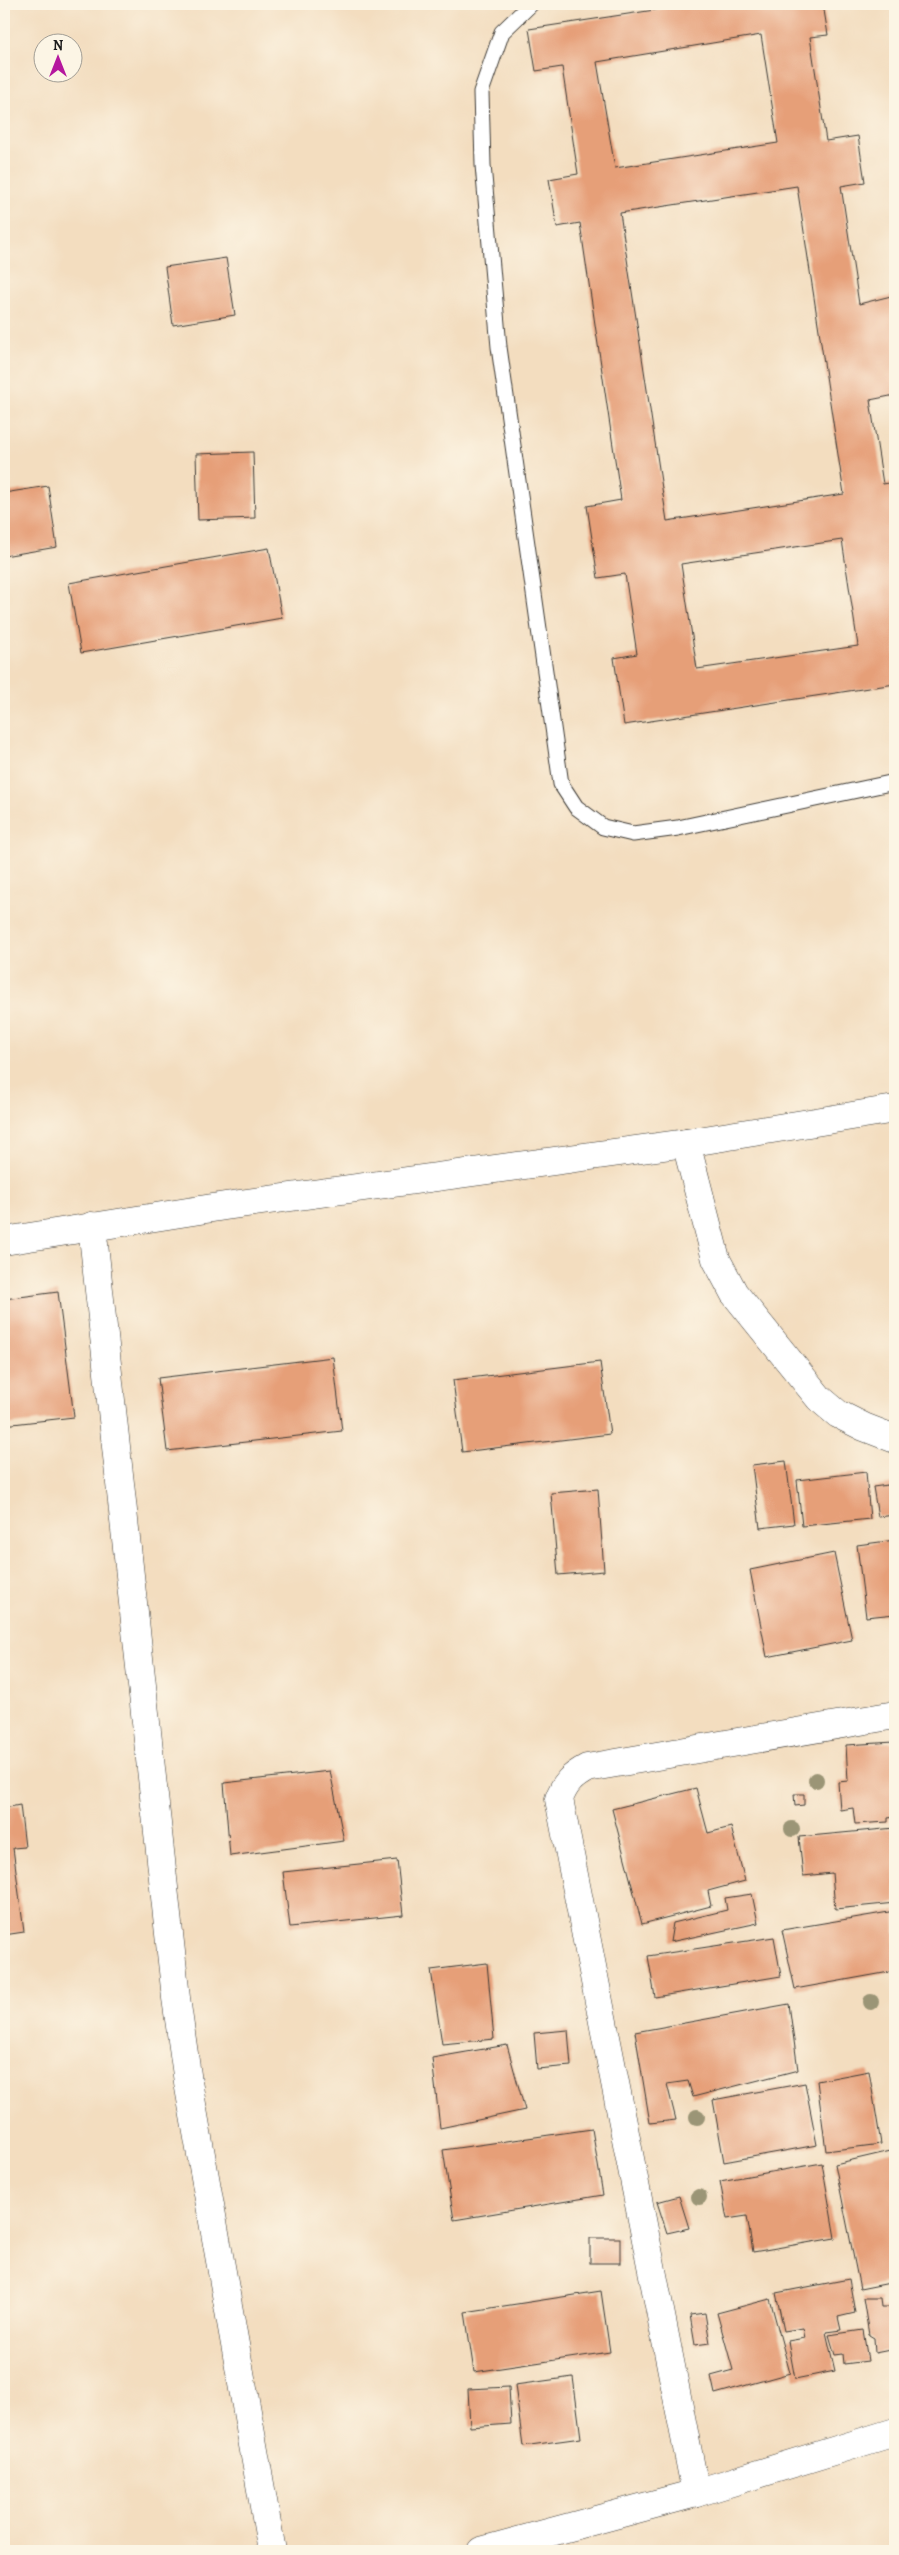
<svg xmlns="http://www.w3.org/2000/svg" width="899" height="2555" font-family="Alegreya,serif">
<rect width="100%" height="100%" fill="#fcf5e5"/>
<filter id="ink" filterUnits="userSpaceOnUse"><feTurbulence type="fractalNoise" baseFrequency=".02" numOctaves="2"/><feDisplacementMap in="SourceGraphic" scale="10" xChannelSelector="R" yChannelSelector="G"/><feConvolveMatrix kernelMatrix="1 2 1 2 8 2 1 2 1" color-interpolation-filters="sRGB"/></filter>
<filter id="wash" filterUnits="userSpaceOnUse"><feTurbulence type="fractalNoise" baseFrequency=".0096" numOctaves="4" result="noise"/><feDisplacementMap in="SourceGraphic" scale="20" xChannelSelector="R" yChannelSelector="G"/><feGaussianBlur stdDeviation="1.12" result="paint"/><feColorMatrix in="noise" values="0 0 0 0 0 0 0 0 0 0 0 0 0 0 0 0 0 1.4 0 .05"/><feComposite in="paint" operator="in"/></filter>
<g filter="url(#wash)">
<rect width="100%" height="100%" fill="#f3ddbf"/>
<g id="blocks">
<!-- building -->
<g fill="#e69f78" fill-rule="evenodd">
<path d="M694 4H823L828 35 810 37 826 141 858 136 865 182 841 186 859 304 895 295V395L870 400 883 484 895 482V684L624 725 614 658 637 654 625 574 598 578 587 506 621 500 580 223 557 227 549 179 578 174 562 67 536 71 529 29ZM761 35 778 143 615 168 597 62ZM797 186 844 494 667 521 620 213ZM842 540 858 646 697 669 681 564Z"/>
<polygon points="226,258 235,315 173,325 165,267"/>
<polygon points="253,452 255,518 198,520 196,454"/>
<polygon points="48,486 57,547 4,556 4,493"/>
<polygon points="269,548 282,618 81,653 69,583"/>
<polygon points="58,1292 74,1417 4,1425 4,1299"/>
<polygon points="333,1357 342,1431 167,1451 158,1378"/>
<polygon points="600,1362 610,1434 462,1452 453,1380"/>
<polygon points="786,1461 794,1524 760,1528 752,1465"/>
<polygon points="866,1472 870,1519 802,1526 797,1480"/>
<polygon points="895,1484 895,1515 878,1517 873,1487"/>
<polygon points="598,1489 604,1571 558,1575 551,1493"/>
<polygon points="895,1540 895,1614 866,1617 857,1545"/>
<polygon points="834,1553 852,1640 767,1657 750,1570"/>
<polygon points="894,1742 895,1817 888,1818 888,1822 855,1824 853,1808 840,1810 838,1782 848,1781 846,1745"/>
<polygon points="330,1771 344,1841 230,1856 224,1783"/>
<polygon points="696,1788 708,1833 731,1827 745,1881 708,1891 711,1906 642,1924 612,1809"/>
<polygon points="794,1794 804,1794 804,1805 795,1806"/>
<polygon points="20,1805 25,1847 13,1848 24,1932 4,1935 4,1808"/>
<polygon points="895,1828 895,1903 835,1909 832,1873 803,1876 799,1837"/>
<polygon points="397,1860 403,1915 290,1927 283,1872"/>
<polygon points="752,1894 758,1923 670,1942 673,1923 727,1910 725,1898"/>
<polygon points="895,1911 895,1971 795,1989 782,1930"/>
<polygon points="774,1937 781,1976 655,1997 648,1956"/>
<polygon points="487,1963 494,2039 442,2044 431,1970"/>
<polygon points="789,2004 798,2070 693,2097 688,2081 667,2084 676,2120 650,2123 635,2032"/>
<polygon points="568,2030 571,2066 537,2069 534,2033"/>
<polygon points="507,2045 525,2110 440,2128 432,2058"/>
<polygon points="869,2071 881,2144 826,2151 817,2081"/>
<polygon points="805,2083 817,2145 724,2162 713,2100"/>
<polygon points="592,2129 603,2195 454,2220 443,2150"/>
<polygon points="895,2150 895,2282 860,2289 835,2164"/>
<polygon points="822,2163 835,2238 753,2252 747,2216 727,2219 720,2181"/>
<polygon points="679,2196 689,2228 667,2233 657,2202"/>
<rect x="590" y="2238" width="30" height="25"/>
<polygon points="849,2279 855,2313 838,2317 841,2330 826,2332 835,2371 795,2379 788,2341 805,2338 803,2328 784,2331 776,2293"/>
<polygon points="601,2291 610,2352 474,2372 465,2312"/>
<polygon points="863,2298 880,2298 881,2307 895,2307 895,2349 875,2353 874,2338 869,2335"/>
<polygon points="770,2299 790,2373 715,2394 711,2376 733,2370 717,2313"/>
<polygon points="705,2313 710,2343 695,2345 690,2315"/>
<polygon points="863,2330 868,2361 844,2364 843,2354 835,2355 829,2335"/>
<polygon points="573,2377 581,2438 523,2446 515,2385"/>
<polygon points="509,2387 511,2424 470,2427 468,2389"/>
</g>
</g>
</g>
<g filter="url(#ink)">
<use href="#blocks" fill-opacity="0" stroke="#3c3934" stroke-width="1"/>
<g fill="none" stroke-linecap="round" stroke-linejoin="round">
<defs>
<polyline id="lane" points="531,4 502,32 481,92 483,165 499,347 561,784 576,807 603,827 633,834 678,828 895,782"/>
<g id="street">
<polyline points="686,1143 716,1259 734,1293 819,1398 838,1414 864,1427 895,1439"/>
<polyline points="92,1226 176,1998 188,2082 272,2551"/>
<polyline points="4,1241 225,1206 686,1143 895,1109"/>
<path d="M696 2493 559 1799C565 1783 572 1776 587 1768L895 1715"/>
<polyline points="481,2551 696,2493 895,2432"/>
</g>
</defs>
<!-- lane casing -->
<use href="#lane" stroke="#3c3934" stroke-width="17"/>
<!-- street casing -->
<use href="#street" stroke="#3c3934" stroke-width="29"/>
<!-- lane -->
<use href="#lane" stroke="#fff" stroke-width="15"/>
<!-- street -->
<use href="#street" stroke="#fff" stroke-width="28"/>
</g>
<!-- trees -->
<g fill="#9b9576">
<circle cx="816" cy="1780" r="8"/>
<circle cx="792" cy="1829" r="8"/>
<circle cx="871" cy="2002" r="8"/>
<circle cx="697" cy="2117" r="8"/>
<circle cx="699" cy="2197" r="8"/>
</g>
</g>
<!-- margin -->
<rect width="899" height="2555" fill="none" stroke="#fcf5e5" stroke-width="20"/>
<!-- north arrow -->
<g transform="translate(58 58)"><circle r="24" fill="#fcf5e5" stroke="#a29e95"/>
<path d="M0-4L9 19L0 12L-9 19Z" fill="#b5179e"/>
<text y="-8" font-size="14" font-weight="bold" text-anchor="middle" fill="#1c1c1c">N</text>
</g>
</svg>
